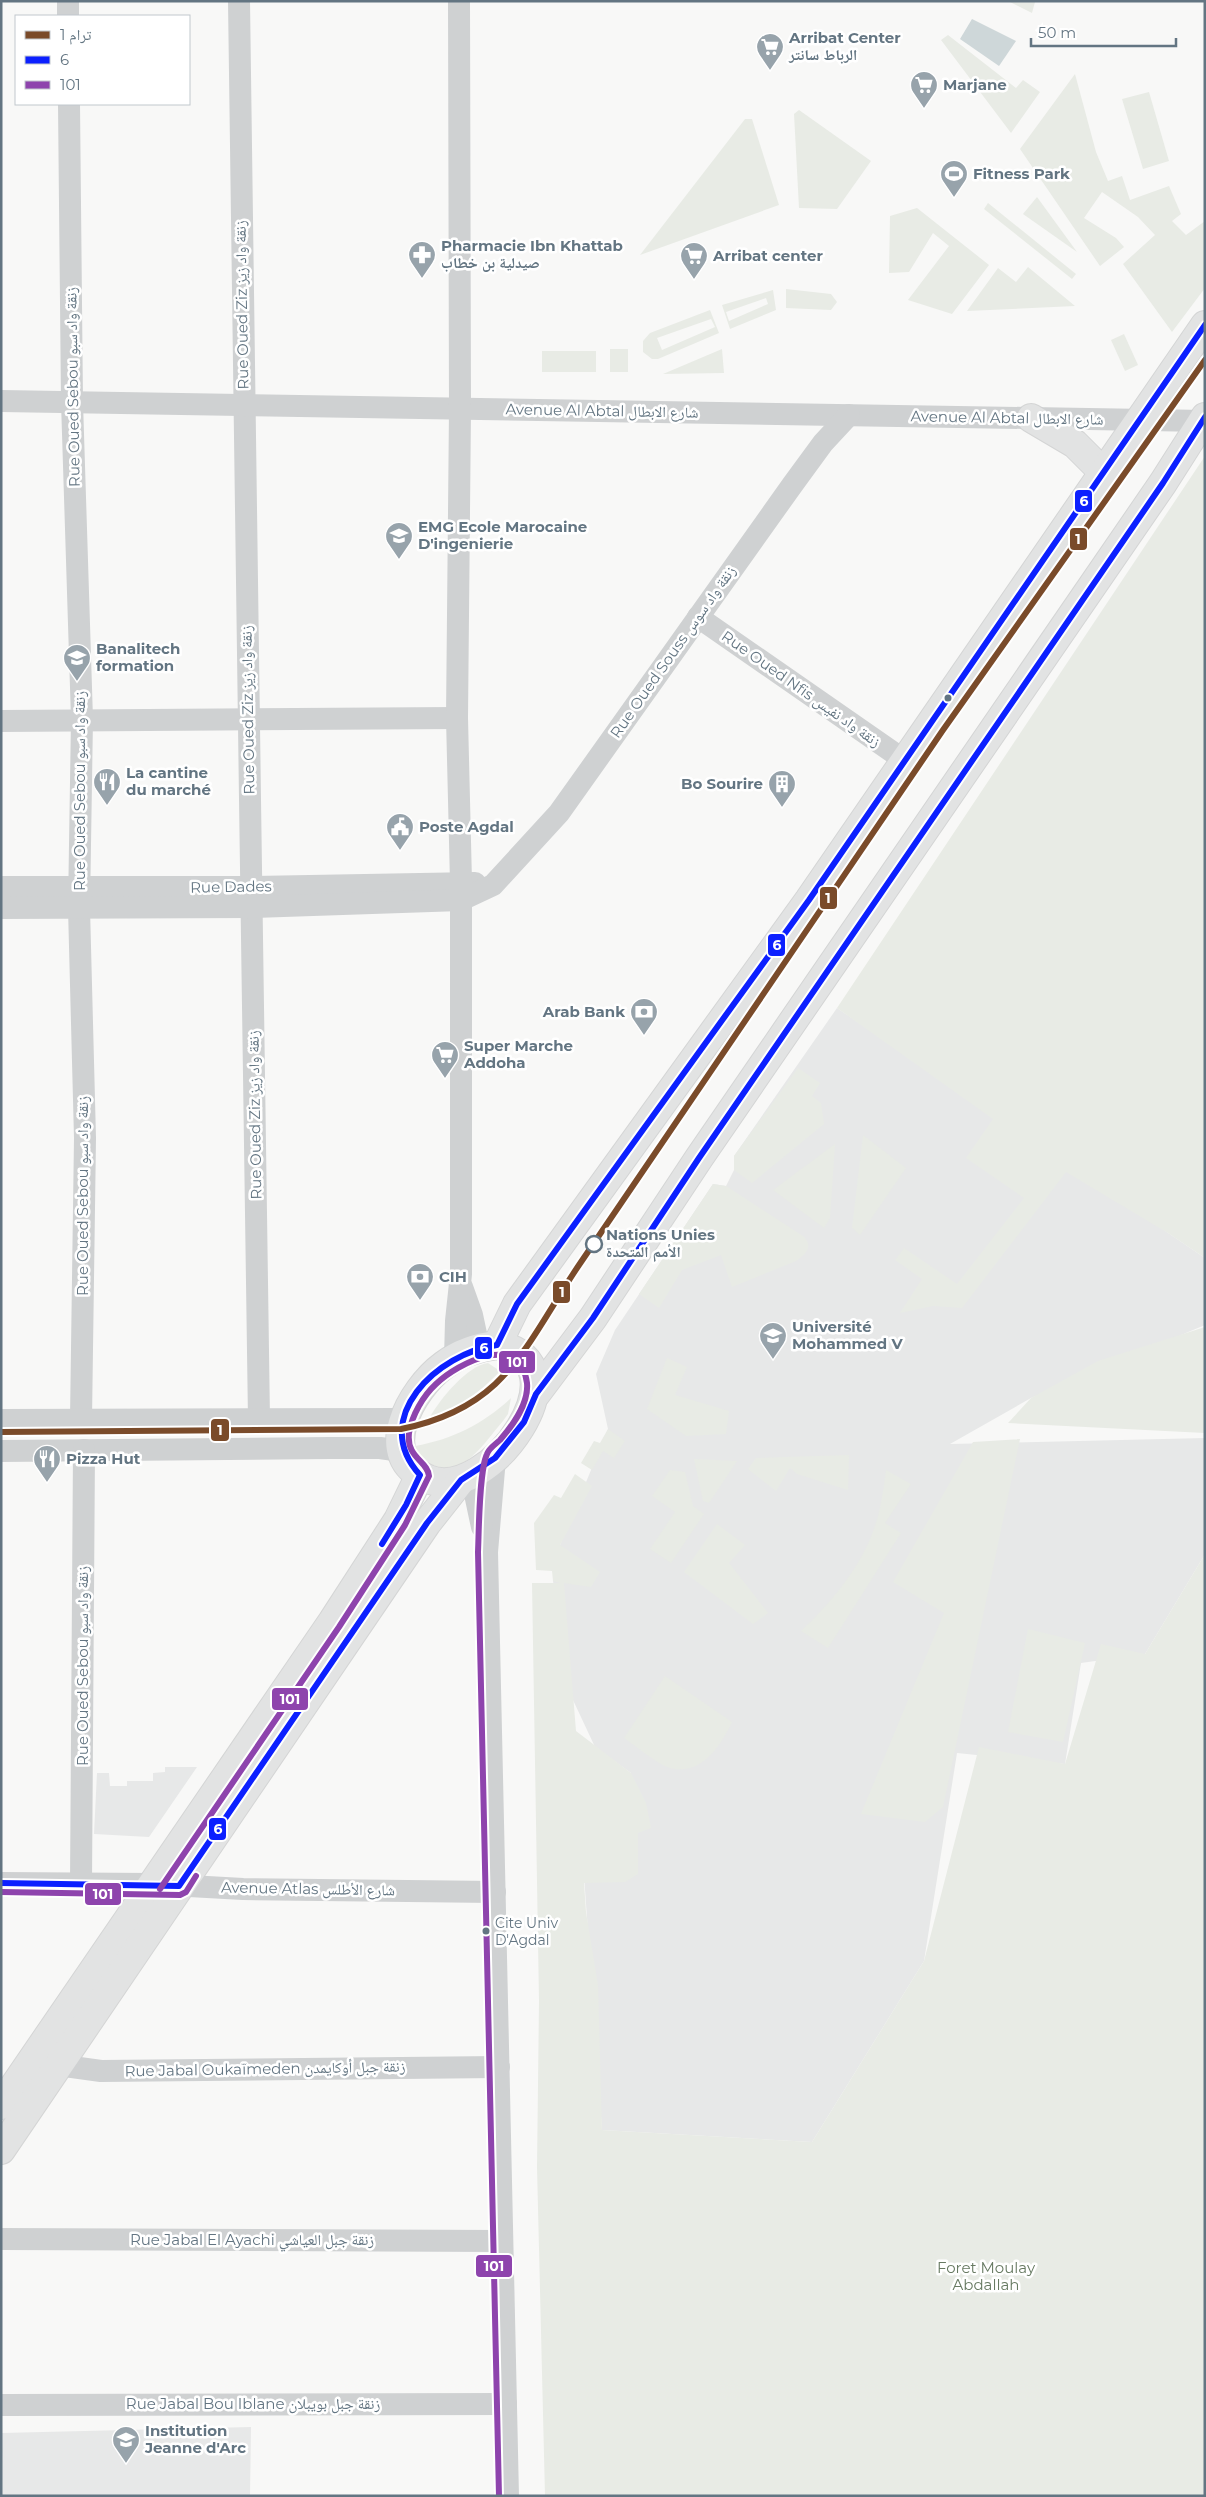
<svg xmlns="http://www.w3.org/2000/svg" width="1206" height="2497" font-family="Montserrat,'Noto Naskh Arabic',sans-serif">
<rect width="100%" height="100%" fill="#f8f8f7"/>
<!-- built -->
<g fill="#e7e8e8">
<polygon points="837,1008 1205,1258 1205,1325 1031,1398 950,1444 1205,1438 1205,1554 1145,1654 1081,1663 1065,1764 957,1753 924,1961 812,2142 602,2130 582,1847 631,1773 595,1747 573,1700 553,1581 560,1545 608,1429 596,1374 615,1330 713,1184 726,1186 734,1170 734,1156"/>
<polygon points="165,1767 197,1767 149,1837 94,1834 97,1773 109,1773 110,1786 127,1786 127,1781 153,1781 153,1773 165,1772"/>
<polygon points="251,2427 250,2496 1,2496 1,2433"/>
</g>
<!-- green -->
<g fill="#e8ebe5" fill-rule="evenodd">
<polygon points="1008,1 1032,1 1035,2 1032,13"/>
<polygon points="948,35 1016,88 1023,80 1040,92 1011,133 941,40"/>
<polygon points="1075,74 1096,152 1108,181 1122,176 1130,200 1169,186 1181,214 1172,221 1186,235 1205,221 1205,288 1172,332 1123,264 1155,235 1138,217 1102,192 1084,218 1116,238 1124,247 1100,266 1020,149"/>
<polygon points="1149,92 1169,161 1143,169 1122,99"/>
<polygon points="799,110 871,161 837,209 799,208 794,114"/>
<polygon points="745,119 752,119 779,205 640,255"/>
<polygon points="1037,197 1077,252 1023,214"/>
<polygon points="988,203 1076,274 1072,279 984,209"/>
<polygon points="917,208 989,265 952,314 908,300 949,246 933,233 909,272 889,273 890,216"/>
<polygon points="1028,267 1075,306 967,311 998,268 1016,282"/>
<polygon points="786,289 831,294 837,302 831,310 786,308"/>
<path d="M773 290 776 310 730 329 722 305ZM766 298 768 304 729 321 726 312Z"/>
<path d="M710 310 719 333 658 359H652L643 352V341L650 333ZM711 319 715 327 662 350 657 338Z"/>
<polygon points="1124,334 1138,365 1125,371 1111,340"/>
<rect x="610" y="349" width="18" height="23"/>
<polygon points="722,349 724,373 663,374"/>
<rect x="542" y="351" width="54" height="21"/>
<polygon points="1205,456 1205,1258 1168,1233 1066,1172 962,1308 933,1306 900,1313 922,1279 895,1260 904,1248 957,1284 1024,1198 966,1158 993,1119 837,1008"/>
<polygon points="798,1068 820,1083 812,1096 821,1103 824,1124 752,1183 734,1170 734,1156"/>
<polygon points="863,1135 906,1168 860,1235 852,1228"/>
<polygon points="835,1144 830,1218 824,1228 773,1190"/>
<path d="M713 1184 726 1186 803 1236C814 1246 806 1254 796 1261L732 1287 721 1255 682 1270 659 1308 639 1294Z"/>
<polygon points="1205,1327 1205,1433 1008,1423 1031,1398 1098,1361"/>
<polygon points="667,1358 687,1367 675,1395 729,1411 726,1434 686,1436 647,1409"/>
<path d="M488 1363 500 1371C480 1392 459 1409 430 1417 439 1400 468 1365 488 1363Z"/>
<path d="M511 1398 508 1414 503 1421C486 1440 464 1479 433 1465 423 1461 417 1456 415 1446 453 1439 483 1424 511 1398Z"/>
<polygon points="608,1429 625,1441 614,1458 603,1451 592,1470 581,1463 594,1441 600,1443"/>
<polygon points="1020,1439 943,1807 925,1822 861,1814 944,1613 893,1582 973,1442"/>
<polygon points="849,1455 848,1490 797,1474 790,1468 776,1491 748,1469 756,1458"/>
<polygon points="694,1459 737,1461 709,1503 703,1501"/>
<polygon points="670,1470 685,1472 693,1506 704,1514 671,1563 650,1549 675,1512 652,1496"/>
<path d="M886 1470 911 1484 885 1523 901 1533 828 1648 801 1631C835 1599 866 1561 878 1516 882 1501 884 1485 886 1470Z"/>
<polygon points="575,1474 592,1486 560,1545 600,1572 591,1587 564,1583 576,1731 631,1773 646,1803 651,1828 638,1833 638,1874 625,1882 584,1883 586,1912 598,1985 602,2130 812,2142 924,1961 979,1747 1065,1764 1101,1644 1145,1654 1205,1554 1205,2496 545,2496 537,2167 539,2001 532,1583 560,1583 553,1581 552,1571 536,1570 534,1523 554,1495 561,1498"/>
<polygon points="717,1524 745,1545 729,1563 768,1613 753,1624 684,1572"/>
<polygon points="1028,1629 1085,1643 1063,1742 1008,1732"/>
<path d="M665 1676 732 1722C720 1747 701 1776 670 1768 657 1764 636 1746 624 1738Z"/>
</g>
<!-- water -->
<polygon fill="#ced7d9" points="972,19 1016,41 999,66 960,39"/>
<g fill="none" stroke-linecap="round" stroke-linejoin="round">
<defs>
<g id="major">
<polyline points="1031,418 1075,444 1103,472"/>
<polyline points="497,1345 517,1304 809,900 1205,325"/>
<path d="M497 1345C590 1361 489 1505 428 1479 373 1457 411 1389 444 1365 460 1353 478 1347 497 1345Z"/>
<polyline points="536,1394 593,1318 699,1158 1163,483 1205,417"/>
<polyline points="1,2105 332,1622 398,1520 420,1475"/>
<polyline points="1,2150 427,1523 461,1480"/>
</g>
</defs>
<!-- major casing -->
<use href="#major" stroke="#d4d5d5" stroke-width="30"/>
<!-- minor -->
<g stroke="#cfd1d2" stroke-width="22">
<polyline points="68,1 68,16"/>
<path d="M239 1C244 474 253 947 259 1420"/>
<polyline points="69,104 72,402 82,719 79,908 85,1138 81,1419"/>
<polyline points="1,401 1205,421"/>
<polyline points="698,617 904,760"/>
<polyline points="1,721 457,718"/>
<polyline points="1,887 251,887 475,883"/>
<polyline points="1,908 253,907 461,900 493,885 559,813 793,484 823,443 849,415"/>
<polyline points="462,1287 472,1315 479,1348"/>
<polyline points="455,1358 456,1321 461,1274 461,882 457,718 460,409 459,1"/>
<polyline points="1,1420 404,1419"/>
<polyline points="1,1451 330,1448 380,1448 401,1451"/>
<polyline points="495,1458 487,1552 508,2496"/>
<polyline points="471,1475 482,1527"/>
<polyline points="1,1883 153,1884 243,1889 495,1892"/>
<polyline points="81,1883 84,1450"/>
<polyline points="43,2063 101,2071 499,2067"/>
<polyline points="1,2239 502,2241"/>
<polyline points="1,2405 506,2404"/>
</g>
<!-- major -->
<use href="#major" stroke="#e2e3e3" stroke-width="28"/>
<defs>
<g id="bus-1">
<path d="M382 1544 406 1505 420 1475C368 1418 438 1353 497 1345L517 1304 809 900 1205 325"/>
<polyline points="1,1883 179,1886 427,1523 461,1480 495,1458 524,1422 536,1394 593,1318 699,1158 1163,483 1205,417"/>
</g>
<g id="bus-2">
<path d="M160 1889 339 1627 405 1525 429 1476C428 1461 406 1458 409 1433 412 1415 423 1396 436 1384 458 1363 520 1331 527 1383 529 1404 513 1425 500 1440 496 1444 489 1448 487 1454 479 1471 479 1530 478 1552L499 2496"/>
<polyline points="1,1892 180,1895 186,1892 196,1876"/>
</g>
</defs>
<!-- bus-1 casing -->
<use href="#bus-1" stroke="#fff" stroke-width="10"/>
<!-- bus-2 casing -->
<use href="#bus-2" stroke="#fff" stroke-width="10"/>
<!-- bus-1 -->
<use href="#bus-1" stroke="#0c20ff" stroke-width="6"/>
<!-- bus-2 -->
<use href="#bus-2" stroke="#8e44ad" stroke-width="6"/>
<defs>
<path id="tram-1" d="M1 1432 401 1429C507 1408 525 1345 579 1265L943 730 1205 360"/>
</defs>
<!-- tram-1 casing -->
<use href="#tram-1" stroke="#fff" stroke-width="10"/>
<!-- tram-1 -->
<use href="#tram-1" stroke="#7a4b2a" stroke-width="6"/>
</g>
<!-- icons -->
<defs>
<symbol id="supermarket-pin" viewBox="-11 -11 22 30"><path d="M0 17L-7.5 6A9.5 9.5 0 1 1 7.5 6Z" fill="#97a3ab" stroke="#fff"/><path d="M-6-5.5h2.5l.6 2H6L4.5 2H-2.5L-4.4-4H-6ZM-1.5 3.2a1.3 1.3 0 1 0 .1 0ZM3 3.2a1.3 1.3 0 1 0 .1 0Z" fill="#fff"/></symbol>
<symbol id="stadium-pin" viewBox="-11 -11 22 30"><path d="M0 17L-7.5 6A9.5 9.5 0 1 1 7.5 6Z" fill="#97a3ab" stroke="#fff"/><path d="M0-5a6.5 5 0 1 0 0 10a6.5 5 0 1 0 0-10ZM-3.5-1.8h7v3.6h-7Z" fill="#fff"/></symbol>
<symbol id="pharmacy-pin" viewBox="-11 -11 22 30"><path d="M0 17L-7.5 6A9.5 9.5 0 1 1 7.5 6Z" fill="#97a3ab" stroke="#fff"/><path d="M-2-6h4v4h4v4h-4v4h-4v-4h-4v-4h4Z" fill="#fff"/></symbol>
<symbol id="school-pin" viewBox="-11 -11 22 30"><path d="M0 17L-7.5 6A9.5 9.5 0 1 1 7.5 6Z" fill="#97a3ab" stroke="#fff"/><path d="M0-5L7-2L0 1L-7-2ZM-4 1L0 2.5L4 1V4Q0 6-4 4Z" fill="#fff"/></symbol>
<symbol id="university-pin" viewBox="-11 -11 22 30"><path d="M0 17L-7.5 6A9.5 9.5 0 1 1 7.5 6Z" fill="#97a3ab" stroke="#fff"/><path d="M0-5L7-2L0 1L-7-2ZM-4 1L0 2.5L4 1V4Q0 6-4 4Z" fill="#fff"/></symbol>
<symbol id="restaurant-pin" viewBox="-11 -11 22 30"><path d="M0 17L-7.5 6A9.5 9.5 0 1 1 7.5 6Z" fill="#97a3ab" stroke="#fff"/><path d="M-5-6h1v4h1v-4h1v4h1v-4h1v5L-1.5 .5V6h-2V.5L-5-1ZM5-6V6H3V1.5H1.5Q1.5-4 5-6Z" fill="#fff"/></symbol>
<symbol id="building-pin" viewBox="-11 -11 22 30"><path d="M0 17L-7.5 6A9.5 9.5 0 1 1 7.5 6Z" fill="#97a3ab" stroke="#fff"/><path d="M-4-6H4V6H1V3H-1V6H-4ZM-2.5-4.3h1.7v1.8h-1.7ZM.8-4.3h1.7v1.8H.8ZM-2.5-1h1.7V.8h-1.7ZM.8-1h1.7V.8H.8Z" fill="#fff"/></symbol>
<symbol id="civic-pin" viewBox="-11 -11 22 30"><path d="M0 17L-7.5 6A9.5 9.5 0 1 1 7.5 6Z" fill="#97a3ab" stroke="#fff"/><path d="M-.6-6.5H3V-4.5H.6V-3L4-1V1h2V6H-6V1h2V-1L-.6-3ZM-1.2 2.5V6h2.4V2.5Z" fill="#fff"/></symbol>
<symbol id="bank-pin" viewBox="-11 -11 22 30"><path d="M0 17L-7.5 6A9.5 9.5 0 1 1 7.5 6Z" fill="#97a3ab" stroke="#fff"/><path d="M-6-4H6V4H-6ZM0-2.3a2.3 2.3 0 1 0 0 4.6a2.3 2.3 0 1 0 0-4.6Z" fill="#fff"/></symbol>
</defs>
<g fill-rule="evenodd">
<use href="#supermarket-pin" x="754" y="31" width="32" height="43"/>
<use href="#supermarket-pin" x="908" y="69" width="32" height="43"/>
<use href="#stadium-pin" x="938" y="158" width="32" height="43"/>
<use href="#pharmacy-pin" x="406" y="239" width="32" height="43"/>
<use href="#supermarket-pin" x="678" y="240" width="32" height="43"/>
<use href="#school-pin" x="383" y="520" width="32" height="43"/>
<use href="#university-pin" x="61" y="642" width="32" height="43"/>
<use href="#restaurant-pin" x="91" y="766" width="32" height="43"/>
<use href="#building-pin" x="766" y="768" width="32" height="43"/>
<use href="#civic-pin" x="384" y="811" width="32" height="43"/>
<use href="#bank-pin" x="628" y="996" width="32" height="43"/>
<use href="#supermarket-pin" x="429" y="1039" width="32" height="43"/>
<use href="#bank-pin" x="404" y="1261" width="32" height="43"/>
<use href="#university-pin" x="757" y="1320" width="32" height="43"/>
<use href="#restaurant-pin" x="31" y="1443" width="32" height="43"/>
<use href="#school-pin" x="110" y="2424" width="32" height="43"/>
</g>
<!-- markers -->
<g fill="#637582" stroke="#fff" stroke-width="2">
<circle cx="948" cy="698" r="4.5"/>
<circle cx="486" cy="1931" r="4.5"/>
</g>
<circle fill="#fff" stroke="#637582" stroke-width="2.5" cx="594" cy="1244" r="8"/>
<g text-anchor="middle" stroke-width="5" stroke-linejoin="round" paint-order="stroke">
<!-- bus labels -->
<g font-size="14" fill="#637582" stroke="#fff" text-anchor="start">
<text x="495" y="1928">Cite Univ<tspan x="495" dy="17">D'Agdal</tspan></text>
</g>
<!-- poi labels -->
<g font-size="15" font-weight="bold" fill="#637582" stroke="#fff" text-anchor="start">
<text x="789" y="43">Arribat Center<tspan x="789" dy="17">الرباط سانتر</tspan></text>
<text x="943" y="90">Marjane</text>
<text x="973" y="179">Fitness Park</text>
<text x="441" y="251">Pharmacie Ibn Khattab<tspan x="441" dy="17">صيدلية بن خطاب</tspan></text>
<text x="713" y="261">Arribat center</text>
<text x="418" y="532">EMG Ecole Marocaine<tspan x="418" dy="17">D'ingenierie</tspan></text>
<text x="96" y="654">Banalitech<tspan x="96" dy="17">formation</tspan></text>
<text x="126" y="778">La cantine<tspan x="126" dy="17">du marché</tspan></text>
<text x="763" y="789" text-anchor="end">Bo Sourire</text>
<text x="419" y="832">Poste Agdal</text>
<text x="625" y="1017" text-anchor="end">Arab Bank</text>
<text x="464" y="1051">Super Marche<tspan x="464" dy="17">Addoha</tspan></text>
<text x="439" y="1282">CIH</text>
<text x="792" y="1332">Université<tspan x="792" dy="17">Mohammed V</tspan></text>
<text x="66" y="1464">Pizza Hut</text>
<text x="145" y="2436">Institution<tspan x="145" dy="17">Jeanne d'Arc</tspan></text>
</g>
<!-- street labels -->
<g font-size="15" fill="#637582" stroke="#fff">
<text transform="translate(242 305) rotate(-91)" y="5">Rue Oued Ziz زنقة واد زيز</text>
<text transform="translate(73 387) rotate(-91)" y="5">Rue Oued Sebou زنقة واد سبو</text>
<text transform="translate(602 411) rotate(1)" y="5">Avenue Al Abtal شارع الابطال</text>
<text transform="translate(1007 418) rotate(1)" y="5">Avenue Al Abtal شارع الابطال</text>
<text transform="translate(673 652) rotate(-55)" y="5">Rue Oued Souss زنقة واد سوس</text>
<text transform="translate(801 689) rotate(35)" y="5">Rue Oued Nfis زنقة واد نفيس</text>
<text transform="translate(248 710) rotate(-91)" y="5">Rue Oued Ziz زنقة واد زيز</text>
<text transform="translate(80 791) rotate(-90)" y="5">Rue Oued Sebou زنقة واد سبو</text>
<text transform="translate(231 887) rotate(-1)" y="5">Rue Dades</text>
<text transform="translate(255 1115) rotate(-91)" y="5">Rue Oued Ziz زنقة واد زيز</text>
<text transform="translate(83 1196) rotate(-90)" y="5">Rue Oued Sebou زنقة واد سبو</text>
<text transform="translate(83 1666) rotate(-90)" y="5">Rue Oued Sebou زنقة واد سبو</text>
<text transform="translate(308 1889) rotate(1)" y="5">Avenue Atlas شارع الأطلس</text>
<text transform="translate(265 2069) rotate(-1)" y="5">Rue Jabal Oukaïmeden زنقة جبل أوكايمدن</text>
<text x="252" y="2245">Rue Jabal El Ayachi زنقة جبل العياشي</text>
<text x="253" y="2409">Rue Jabal Bou Iblane زنقة جبل بويبلان</text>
</g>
<!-- stop labels -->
<g font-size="15" font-weight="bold" fill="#637582" stroke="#fff" text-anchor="start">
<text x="606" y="1240">Nations Unies<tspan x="606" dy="17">الأمم المتحدة</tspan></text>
</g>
<!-- park labels -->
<g font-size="15" fill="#677a62" stroke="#fff">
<text x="986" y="2273">Foret Moulay<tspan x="986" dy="17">Abdallah</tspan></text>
</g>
</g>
<g stroke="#fff" stroke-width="2">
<rect x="1074" y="489" width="19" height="24" rx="5" fill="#0c20ff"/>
<rect x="1069" y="527" width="19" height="24" rx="5" fill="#7a4b2a"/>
<rect x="819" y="886" width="19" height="24" rx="5" fill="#7a4b2a"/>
<rect x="767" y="933" width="19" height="24" rx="5" fill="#0c20ff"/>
<rect x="552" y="1280" width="19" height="24" rx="5" fill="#7a4b2a"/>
<rect x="474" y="1336" width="19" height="24" rx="5" fill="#0c20ff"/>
<rect x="498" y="1350" width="38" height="24" rx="5" fill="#8e44ad"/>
<rect x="210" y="1418" width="20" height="24" rx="5" fill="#7a4b2a"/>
<rect x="271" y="1687" width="38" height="24" rx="5" fill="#8e44ad"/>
<rect x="208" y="1817" width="19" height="24" rx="5" fill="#0c20ff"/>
<rect x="84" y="1882" width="38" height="24" rx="5" fill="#8e44ad"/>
<rect x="475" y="2254" width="38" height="24" rx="5" fill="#8e44ad"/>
</g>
<g font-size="14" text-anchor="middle" font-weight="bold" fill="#fff">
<text x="1084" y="506">6</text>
<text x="1078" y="544">1</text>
<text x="828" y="903">1</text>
<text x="777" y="950">6</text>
<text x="562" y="1297">1</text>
<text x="484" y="1353">6</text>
<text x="517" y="1367">101</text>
<text x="220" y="1435">1</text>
<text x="290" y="1704">101</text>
<text x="218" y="1834">6</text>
<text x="103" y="1899">101</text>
<text x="494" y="2271">101</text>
</g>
<!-- border -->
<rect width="1206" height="2497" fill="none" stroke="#637582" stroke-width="5"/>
<!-- legend -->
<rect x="15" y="15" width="175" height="90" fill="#ffffff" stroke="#c1c8cd"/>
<rect x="25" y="31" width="25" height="8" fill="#7a4b2a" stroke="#c1c8cd"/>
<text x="60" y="40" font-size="15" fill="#637582">ترام 1</text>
<rect x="25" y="56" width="25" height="8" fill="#0c20ff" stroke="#c1c8cd"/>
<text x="60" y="65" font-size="15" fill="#637582">6</text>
<rect x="25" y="81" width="25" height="8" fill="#8e44ad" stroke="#c1c8cd"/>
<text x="60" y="90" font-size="15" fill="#637582">101</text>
<!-- scale -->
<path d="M1031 38v8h145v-8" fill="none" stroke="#637582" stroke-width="2.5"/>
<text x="1038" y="38" font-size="15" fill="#637582" stroke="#ffffff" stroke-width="4" paint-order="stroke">50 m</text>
</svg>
